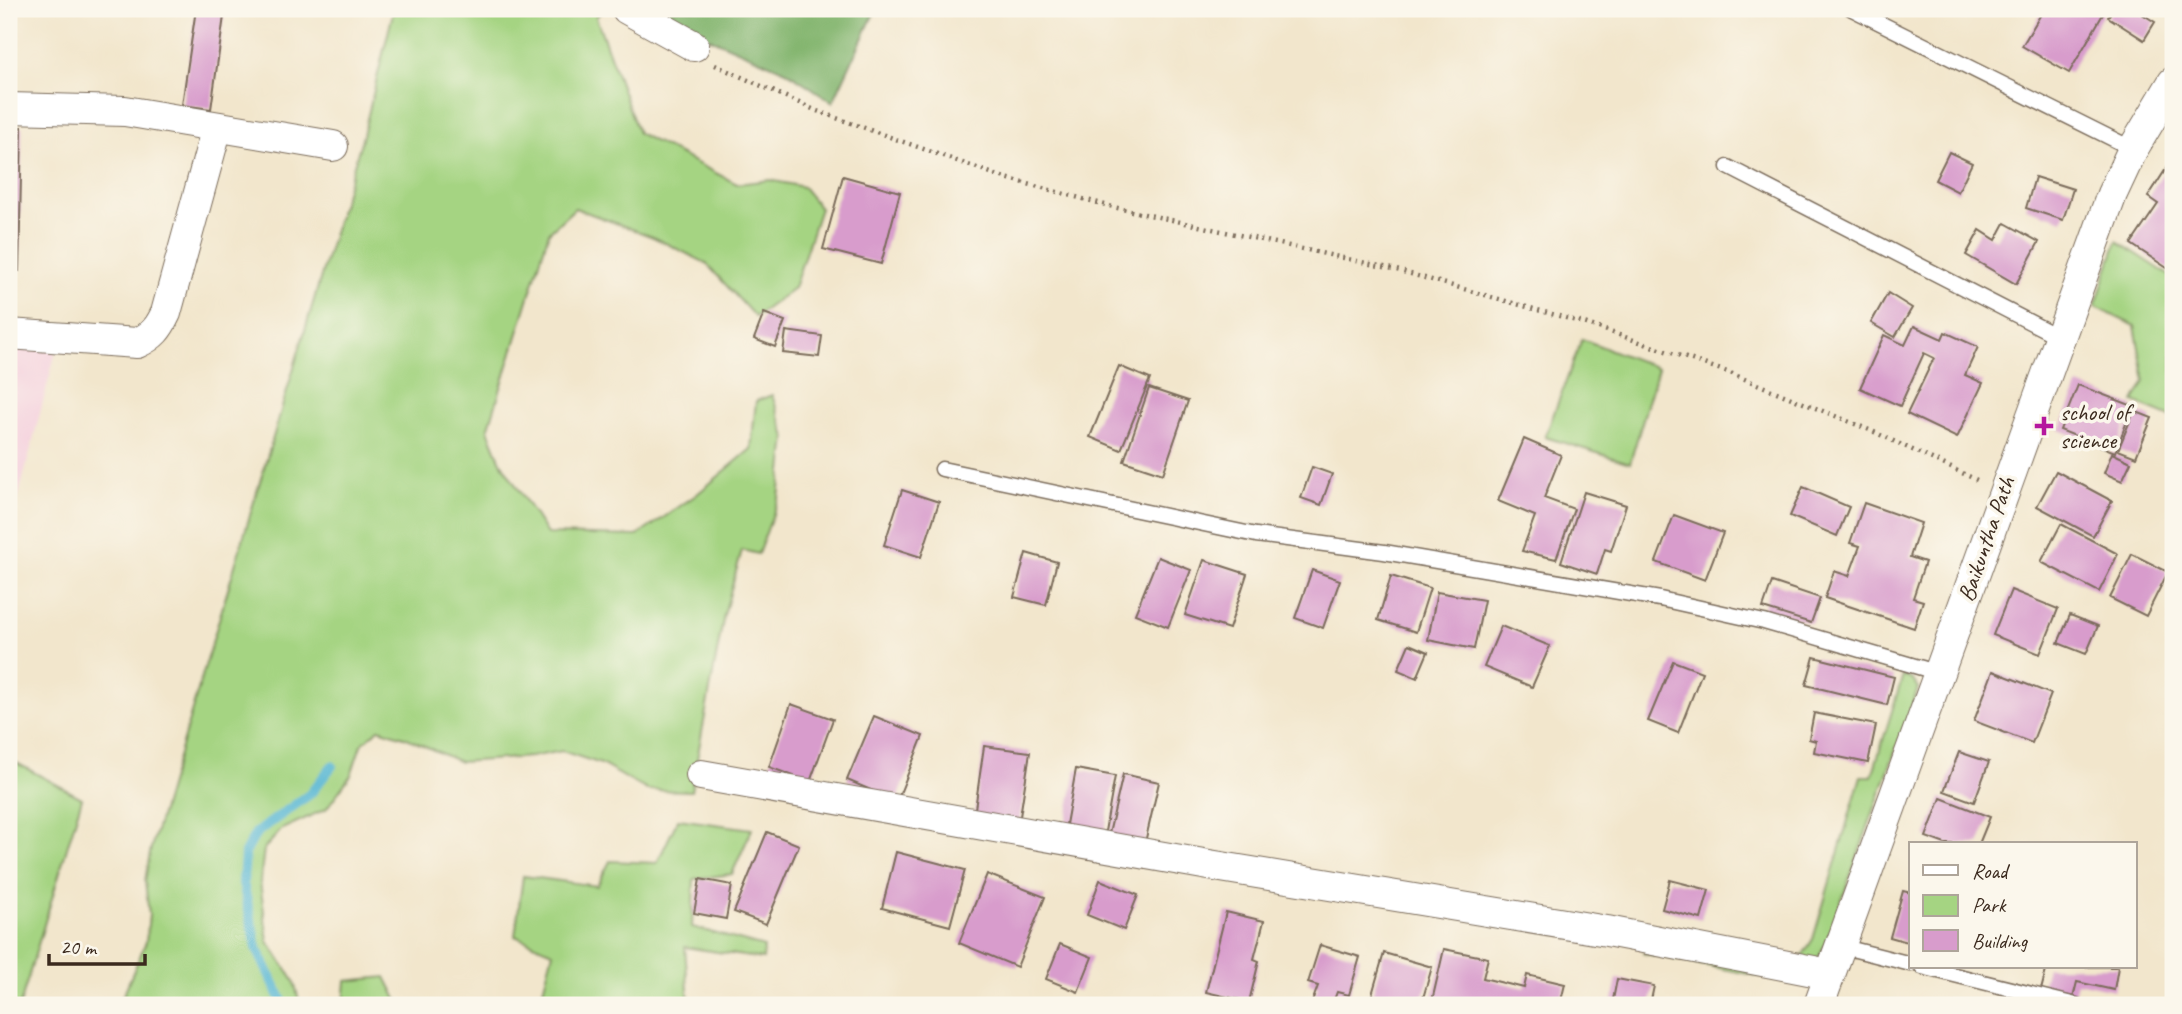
<svg xmlns="http://www.w3.org/2000/svg" width="2182" height="1014" font-family="Caveat,sans-serif">
<rect width="100%" height="100%" fill="#fbf7ec"/>
<filter id="ink" filterUnits="userSpaceOnUse"><feTurbulence type="fractalNoise" baseFrequency=".0143" numOctaves="2"/><feDisplacementMap in="SourceGraphic" scale="14" xChannelSelector="R" yChannelSelector="G"/><feConvolveMatrix kernelMatrix="1 2 1 2 8 2 1 2 1" color-interpolation-filters="sRGB"/></filter>
<filter id="wash" filterUnits="userSpaceOnUse"><feTurbulence type="fractalNoise" baseFrequency=".00686" numOctaves="4" result="noise"/><feDisplacementMap in="SourceGraphic" scale="28" xChannelSelector="R" yChannelSelector="G"/><feGaussianBlur stdDeviation="1.57" result="paint"/><feColorMatrix in="noise" values="0 0 0 0 0 0 0 0 0 0 0 0 0 0 0 0 0 1.4 0 .05"/><feComposite in="paint" operator="in"/></filter>
<g filter="url(#wash)">
<rect width="100%" height="100%" fill="#f2e6cc"/>
<!-- built -->
<polygon fill="#f4cfdd" points="9,332 61,332 9,533"/>
<!-- green -->
<g fill="#a5d482" stroke="#707f50" stroke-width="2">
<polygon points="394,9 604,9 596,17 638,133 737,184 770,180 803,187 820,208 794,288 755,317 706,263 653,237 575,208 549,232 488,430 501,462 547,534 637,536 696,495 751,449 756,401 772,395 786,437 779,498 758,554 742,550 724,615 691,791 647,790 601,764 562,751 531,757 460,762 407,738 379,729 361,745 351,775 326,809 282,829 264,849 260,882 268,941 294,981 300,1005 119,1005 146,942 149,915 145,881 151,848 363,135"/>
<polygon points="2117,241 2173,278 2173,418 2134,402 2145,381 2135,326 2095,307"/>
<polygon points="1582,339 1658,368 1630,463 1545,437"/>
<path d="M1903 675 1913 680 1918 688 1828 938C1818 959 1813 974 1790 982L1642 953 1799 961 1813 939 1861 776H1872Z"/>
<polygon points="9,759 82,798 20,1005 9,1005"/>
<polygon points="678,819 752,829 732,874 694,879 692,927 764,947 763,959 685,947 689,1005 539,1005 553,952 515,936 523,876 597,886 610,861 657,863"/>
<polygon points="386,977 400,1005 344,1005 346,981"/>
</g>
<!-- forest -->
<polygon fill="#84b670" stroke="#607047" stroke-width="2" points="642,9 876,9 833,102 786,71"/>
<g fill="none" stroke-linecap="round" stroke-linejoin="round">
<!-- stream -->
<polyline stroke="#53b5d2" stroke-width="10" points="284,1005 257,949 243,883 245,853 256,833 310,794 332,766"/>
</g>
<g id="blocks">
<!-- building -->
<g fill="#d89ccc">
<polygon points="196,9 225,9 211,109 182,105"/>
<polygon points="2044,9 2106,9 2069,73 2022,46"/>
<polygon points="2113,9 2134,9 2155,22 2144,40 2108,17"/>
<polygon points="9,127 22,127 19,271 9,271"/>
<polygon points="1949,152 1972,163 1958,192 1935,180"/>
<polygon points="2173,158 2173,272 2131,244 2158,204 2148,197"/>
<polygon points="843,176 900,192 881,264 823,249"/>
<polygon points="2035,177 2073,189 2063,220 2026,208"/>
<polygon points="2005,223 2039,242 2016,284 1966,255 1980,230 1996,240"/>
<polygon points="1888,293 1912,308 1895,337 1871,323"/>
<polygon points="764,313 785,321 775,347 754,339"/>
<polygon points="1914,326 1942,339 1945,332 1978,347 1965,375 1983,383 1957,438 1907,414 1934,358 1924,353 1900,406 1860,388 1884,335 1905,345"/>
<polygon points="786,331 822,336 819,357 783,353"/>
<polygon points="1119,366 1150,379 1121,450 1090,437"/>
<polygon points="2078,385 2133,406 2115,452 2060,430"/>
<polygon points="1149,388 1188,401 1163,474 1124,461"/>
<polygon points="2134,411 2152,418 2136,457 2118,450"/>
<polygon points="1524,439 1561,455 1544,498 1574,509 1556,559 1522,551 1535,516 1498,501"/>
<polygon points="2112,453 2131,462 2122,481 2104,473"/>
<polygon points="1312,467 1332,474 1321,505 1301,498"/>
<polygon points="2056,471 2112,501 2093,536 2037,506"/>
<polygon points="1803,487 1849,507 1837,536 1790,516"/>
<polygon points="902,490 939,502 921,557 884,545"/>
<polygon points="1584,492 1626,505 1611,551 1605,549 1597,574 1561,562"/>
<polygon points="1864,503 1921,523 1910,557 1925,562 1913,598 1923,601 1914,628 1825,598 1834,571 1849,576 1860,546 1850,543"/>
<polygon points="1674,515 1723,533 1705,580 1656,562"/>
<polygon points="2061,524 2118,554 2099,592 2041,562"/>
<polygon points="1026,553 1057,562 1046,605 1014,597"/>
<polygon points="2132,554 2168,572 2146,616 2110,598"/>
<polygon points="1158,557 1191,570 1168,627 1135,614"/>
<polygon points="1204,560 1247,574 1229,629 1185,615"/>
<polygon points="1312,570 1340,580 1323,628 1295,618"/>
<polygon points="1391,576 1430,588 1416,632 1378,620"/>
<polygon points="1772,582 1820,598 1811,623 1763,608"/>
<polygon points="2011,590 2058,609 2040,654 1993,635"/>
<polygon points="1437,592 1484,600 1474,649 1428,640"/>
<polygon points="2070,615 2098,626 2086,654 2058,643"/>
<polygon points="1501,626 1550,646 1532,687 1484,667"/>
<polygon points="1409,644 1428,652 1417,678 1398,670"/>
<polygon points="1814,657 1894,677 1887,705 1806,685"/>
<polygon points="1673,661 1702,672 1678,733 1648,721"/>
<polygon points="1993,671 2051,694 2032,743 1974,721"/>
<polygon points="791,704 833,719 810,782 769,767"/>
<polygon points="1814,713 1876,725 1868,763 1814,752 1816,741 1809,739"/>
<polygon points="874,716 923,736 897,801 847,780"/>
<polygon points="984,746 1030,752 1019,823 974,816"/>
<polygon points="1959,752 1989,762 1974,802 1944,791"/>
<polygon points="1076,769 1115,776 1104,837 1065,830"/>
<polygon points="1123,774 1159,782 1144,847 1108,838"/>
<polygon points="1941,798 1990,817 1979,844 1945,844 1926,837"/>
<polygon points="767,832 799,845 766,924 734,912"/>
<polygon points="896,852 965,870 950,926 882,908"/>
<polygon points="987,874 1045,897 1017,967 959,943"/>
<polygon points="700,879 732,885 726,919 694,913"/>
<polygon points="1100,880 1138,895 1124,930 1087,915"/>
<polygon points="1670,880 1709,890 1701,919 1662,909"/>
<polygon points="1903,891 1911,893 1911,943 1890,937"/>
<polygon points="1226,912 1264,921 1254,959 1259,961 1249,1002 1206,992"/>
<polygon points="1060,944 1092,957 1078,992 1046,979"/>
<polygon points="1320,945 1360,957 1349,995 1337,992 1332,1005 1311,1005 1318,986 1308,983"/>
<polygon points="1444,949 1488,958 1483,978 1524,988 1527,975 1565,984 1560,1005 1449,1005 1432,1001"/>
<polygon points="1384,953 1432,967 1421,1005 1369,1005"/>
<polygon points="2047,967 2118,967 2114,990 2077,982 2073,998 2041,990"/>
<polygon points="1617,979 1654,986 1650,1005 1612,1005"/>
</g>
</g>
</g>
<g filter="url(#ink)">
<use href="#blocks" fill-opacity="0" stroke="#7b6c5b" stroke-width="2"/>
<g fill="none" stroke-linecap="round" stroke-linejoin="round">
<defs>
<g id="lane">
<polyline points="1852,9 2133,149"/>
<polyline points="1728,167 2059,337"/>
<polyline points="942,469 1256,535 1384,552 1660,599 1764,622 1939,673"/>
<polyline points="1840,946 1911,964"/>
<polyline points="1922,967 2076,1005"/>
</g>
<g id="street">
<polyline points="627,9 694,46"/>
<polyline points="9,108 125,111 333,146"/>
<path d="M9 334 137 343C153 336 159 328 166 313L217 127"/>
<polyline points="701,775 1209,865 1607,931 1829,974"/>
<polyline points="1819,1005 2112,194 2133,149 2173,82"/>
</g>
</defs>
<!-- lane casing -->
<use href="#lane" stroke="#7b6c5b" stroke-width="17"/>
<!-- street casing -->
<use href="#street" stroke="#7b6c5b" stroke-width="32"/>
<!-- path -->
<polyline stroke="#7b6c5b" stroke-width="4.5" stroke-dasharray="2 5" stroke-linecap="butt" points="715,65 817,111 1002,177 1113,207 1393,269 1587,324 1730,373 1872,431 1977,480"/>
<!-- lane -->
<use href="#lane" stroke="#fff" stroke-width="14"/>
<!-- street -->
<use href="#street" stroke="#fff" stroke-width="30"/>
</g>
</g>
<!-- markers -->
<path fill="#b5179e" stroke="#fbf7ec" stroke-width="2.5" d="M2040.5 415.5h7v7h7v7h-7v7h-7v-7h-7v-7h7z"/>
<g text-anchor="middle" stroke-width="7" stroke-linejoin="round" paint-order="stroke">
<!-- poi labels -->
<g font-size="24" fill="#3b2a1e" stroke="#fbf7ec" text-anchor="start">
<text x="2060" y="420">school of<tspan x="2060" dy="28">science</tspan></text>
</g>
<!-- street labels -->
<g font-size="24" fill="#3b2a1e" stroke="#fbf7ec">
<text transform="translate(1986 539) rotate(-71)" y="8">Baikuntha Path</text>
</g>
</g>
<!-- margin -->
<rect width="2182" height="1014" fill="none" stroke="#fbf7ec" stroke-width="35"/>
<!-- legend -->
<rect x="1909" y="842" width="228" height="126" fill="#fbf7ec" stroke="#aea59a" stroke-width="2"/>
<rect x="1923" y="865" width="35" height="10" fill="#ffffff" stroke="#aea59a" stroke-width="2"/>
<text x="1972" y="878" font-size="21" fill="#3b2a1e">Road</text>
<rect x="1923" y="895" width="35" height="21" fill="#a5d482" stroke="#aea59a" stroke-width="2"/>
<text x="1972" y="912" font-size="21" fill="#3b2a1e">Park</text>
<rect x="1923" y="930" width="35" height="21" fill="#d89ccc" stroke="#aea59a" stroke-width="2"/>
<text x="1972" y="948" font-size="21" fill="#3b2a1e">Building</text>
<!-- scale -->
<path d="M49 954v10h96v-10" fill="none" stroke="#3b2a1e" stroke-width="3.5"/>
<text x="60" y="954" font-size="21" fill="#3b2a1e" stroke="#fbf7ec" stroke-width="5" paint-order="stroke">20 m</text>
</svg>
